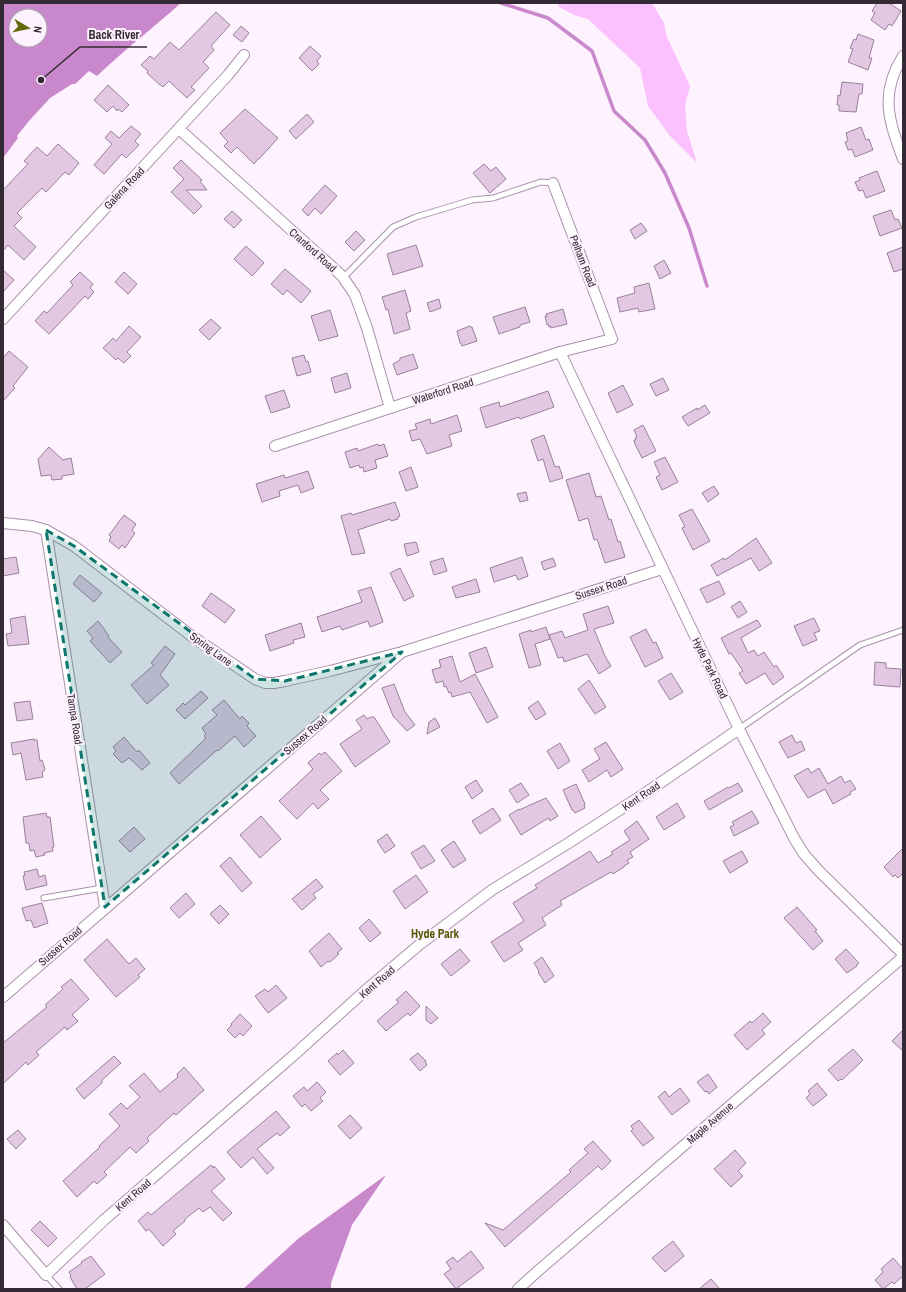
<svg xmlns="http://www.w3.org/2000/svg" width="906" height="1292" font-family="'Archivo Narrow',sans-serif">
<rect width="100%" height="100%" fill="#fdf2fd"/>
<!-- green -->
<polygon fill="#fbc1fe" points="558,3 652,3 664,23 667,37 690,86 685,105 687,131 697,163 670,136 648,106 640,68 588,19 574,15 559,7"/>
<!-- water -->
<g fill="#c888cb" fill-rule="evenodd">
<path d="M3 3H181C153 28 124 50 97 76L89 71 75 84H72L50 98 28 122 17 136 18 138 3 158ZM16 16H40V40H16Z"/>
<polygon points="386,1175 352,1225 331,1283 331,1289 243,1289 299,1238"/>
</g>
<g fill="none" stroke-linecap="round" stroke-linejoin="round">
<!-- stream -->
<polyline stroke="#c888cb" stroke-width="3.5" points="501,3 548,18 592,51 614,111 645,140 665,173 689,228 707,286"/>
</g>
<!-- building -->
<g fill="#e3c8e4" stroke="#99819a">
<polygon points="877,3 889,3 901,11 892,26 889,24 885,30 871,20 875,13 872,11"/>
<polygon points="216,12 230,25 211,46 214,50 203,62 209,68 191,87 195,90 187,98 169,81 163,87 161,85 160,85 147,73 148,71 141,65 150,56 154,59 170,42 179,50"/>
<polygon points="241,26 249,33 242,42 233,35"/>
<polygon points="858,34 874,40 869,58 872,58 868,70 848,62 853,49 850,48 854,39 856,40"/>
<polygon points="310,46 321,56 317,61 319,64 312,71 299,58"/>
<polygon points="842,82 863,84 862,94 859,94 856,112 839,111 839,105 837,105 838,95 840,96"/>
<polygon points="108,85 129,105 122,112 118,109 117,111 113,106 107,112 94,100"/>
<polygon points="245,109 278,138 259,159 258,159 254,164 237,147 231,153 224,146 228,142 220,133"/>
<polygon points="307,114 314,122 296,139 289,131"/>
<polygon points="131,126 141,134 135,141 139,145 126,158 122,154 104,174 94,165 112,144 105,138 111,131 119,138"/>
<polygon points="861,127 866,140 869,139 873,150 855,157 852,149 848,150 845,142 848,141 846,133"/>
<polygon points="58,144 79,163 69,175 65,172 46,192 42,188 17,213 22,218 14,226 36,247 24,260 8,245 3,251 3,190 28,164 24,161 37,147 47,156"/>
<polygon points="181,160 202,180 200,181 207,190 186,190 202,206 194,214 171,192 184,179 173,168"/>
<polygon points="484,164 491,171 496,167 506,179 490,193 473,173"/>
<polygon points="877,171 885,191 866,198 863,190 859,191 855,182 860,180 859,178"/>
<polygon points="325,185 337,196 321,214 315,208 308,216 302,210"/>
<polygon points="891,210 895,220 898,219 902,228 880,236 873,216"/>
<polygon points="232,211 242,220 234,228 224,219"/>
<polygon points="641,223 647,231 635,239 630,230"/>
<polygon points="356,231 365,240 354,251 345,242"/>
<polygon points="416,245 423,266 393,275 387,254"/>
<polygon points="246,246 264,263 252,276 234,259"/>
<polygon points="903,247 903,269 894,272 887,253"/>
<polygon points="664,260 671,273 660,279 654,266"/>
<polygon points="285,269 311,291 301,303 287,290 283,295 271,284"/>
<polygon points="3,270 14,280 3,292"/>
<polygon points="80,272 93,284 90,288 94,292 88,299 85,296 49,334 35,321 44,311 47,313 73,285 70,282"/>
<polygon points="124,272 137,284 128,294 115,282"/>
<polygon points="649,283 655,309 639,312 638,308 620,312 617,298 635,293 634,287"/>
<polygon points="405,290 411,311 406,313 410,329 394,334 388,309 386,310 382,297"/>
<polygon points="439,299 441,308 430,312 427,303"/>
<polygon points="525,307 530,322 520,325 520,327 499,334 493,317"/>
<polygon points="563,309 567,324 551,328 551,326 549,327 548,324 547,325 545,316 547,316 546,314"/>
<polygon points="330,310 338,336 319,341 311,316"/>
<polygon points="211,319 221,328 209,340 199,330"/>
<polygon points="129,326 141,337 127,352 131,356 124,363 118,358 116,360 103,348 113,338 116,341"/>
<polygon points="470,326 470,327 472,327 477,341 462,346 461,343 460,343 457,331"/>
<polygon points="9,351 28,367 13,386 15,388 3,401 3,358"/>
<polygon points="413,354 418,368 397,375 393,364 400,360 400,358"/>
<polygon points="304,355 306,362 308,361 311,372 297,376 292,358"/>
<polygon points="347,373 351,388 335,393 331,378"/>
<polygon points="663,378 669,390 656,396 650,384"/>
<polygon points="623,385 633,405 617,413 608,393"/>
<polygon points="284,390 290,407 271,413 265,396"/>
<polygon points="548,391 554,407 520,419 519,417 486,428 480,408 499,402 500,407"/>
<polygon points="705,405 710,413 688,426 682,417 697,408 697,410"/>
<polygon points="457,415 462,431 449,435 452,446 427,454 420,439 412,441 409,431 417,429 415,424 430,419 431,424"/>
<polygon points="643,425 656,451 642,458 635,444 634,440 636,440 635,438 637,437 634,430"/>
<polygon points="544,435 555,467 559,466 563,478 550,482 543,459 538,461 531,440"/>
<polygon points="378,444 379,446 384,444 388,456 375,460 377,468 364,472 363,467 360,468 359,465 350,468 345,452 357,448 358,451"/>
<polygon points="49,447 63,460 71,458 74,474 62,476 62,479 52,480 51,475 41,476 38,459"/>
<polygon points="665,457 678,482 662,490 656,477 660,475 654,462"/>
<polygon points="411,467 418,487 406,491 399,472"/>
<polygon points="308,471 314,488 301,493 298,485 279,491 280,496 262,502 256,484 284,475 285,478"/>
<polygon points="589,473 596,497 601,496 609,520 611,519 618,542 620,541 625,557 605,563 597,539 594,540 588,518 579,521 566,480"/>
<polygon points="714,486 719,494 708,502 702,493"/>
<polygon points="526,492 528,500 520,502 517,494"/>
<polygon points="395,502 400,516 398,517 398,519 391,521 390,519 358,530 365,553 352,555 341,516 351,513 352,515"/>
<polygon points="692,509 710,541 693,550 682,528 685,527 679,515"/>
<polygon points="124,515 136,524 132,530 135,533 125,548 122,545 119,549 109,541 111,537 109,535"/>
<polygon points="756,538 772,563 759,571 751,558 717,576 711,565 724,558 725,560"/>
<polygon points="416,542 419,552 407,556 404,544"/>
<polygon points="16,557 19,573 3,576 3,559"/>
<polygon points="522,557 528,576 518,580 516,575 494,582 490,568"/>
<polygon points="443,558 447,571 434,575 430,562"/>
<polygon points="553,558 556,566 544,570 541,562"/>
<polygon points="400,568 414,596 404,601 390,573"/>
<polygon points="80,575 102,593 94,602 73,584"/>
<polygon points="476,579 480,592 456,598 452,587"/>
<polygon points="719,581 725,594 707,603 700,589"/>
<polygon points="371,587 383,622 370,627 368,621 342,630 340,626 322,632 317,617 362,602 358,591"/>
<polygon points="211,593 235,610 225,623 202,606"/>
<polygon points="740,601 747,612 738,618 731,607"/>
<polygon points="608,606 614,623 594,629 605,656 611,666 599,674 587,654 564,662 563,657 558,658 549,635 562,631 565,638 588,630 583,614"/>
<polygon points="25,616 29,644 8,646 6,634 12,633 10,619"/>
<polygon points="814,618 820,631 814,633 817,640 803,646 794,626"/>
<polygon points="757,620 761,626 741,638 748,653 754,650 758,656 764,652 774,667 776,665 784,677 773,685 765,673 746,684 739,673 743,671 731,653 729,654 721,638"/>
<polygon points="98,621 105,630 105,631 109,636 108,637 122,652 110,663 90,641 93,638 87,631"/>
<polygon points="301,623 305,637 293,640 294,643 270,651 265,635"/>
<polygon points="546,627 550,639 535,644 541,665 529,668 519,634 531,630 531,632"/>
<polygon points="646,629 653,643 656,642 663,658 645,667 630,637"/>
<polygon points="165,646 175,654 160,675 169,685 147,704 131,685 154,665 151,663"/>
<polygon points="486,647 493,667 476,673 469,653"/>
<polygon points="452,656 460,682 475,674 498,717 487,723 470,692 452,697 451,692 449,693 446,686 444,687 443,681 436,683 432,670 441,667 439,660"/>
<polygon points="875,662 886,663 886,668 901,669 900,687 874,685"/>
<polygon points="671,673 683,692 670,700 658,681"/>
<polygon points="589,680 606,707 595,714 578,689"/>
<polygon points="394,684 405,712 415,725 407,731 393,716 382,688"/>
<polygon points="201,691 208,698 185,719 176,710 183,703 185,705"/>
<polygon points="224,700 240,719 242,716 249,723 247,726 256,736 244,747 235,736 218,751 217,750 179,784 170,773 206,738 204,736 206,734 202,728 217,715 212,710"/>
<polygon points="30,701 33,719 17,721 14,703"/>
<polygon points="538,701 546,714 536,720 528,708"/>
<polygon points="364,715 367,719 371,717 374,717 390,742 355,767 340,744 362,729 356,720"/>
<polygon points="435,718 440,727 427,734 429,722"/>
<polygon points="792,735 796,743 801,741 805,750 788,758 779,742"/>
<polygon points="124,737 137,752 139,750 150,763 142,770 129,758 122,763 113,754 116,751 113,747"/>
<polygon points="34,739 34,740 37,740 40,761 42,760 45,769 44,771 42,772 43,777 26,780 21,753 13,755 11,743"/>
<polygon points="606,742 623,769 611,777 607,770 589,782 582,770 600,759 594,749"/>
<polygon points="560,743 570,761 558,769 547,751"/>
<polygon points="325,752 342,771 320,790 329,799 318,809 313,803 297,819 279,801 313,769 308,763 319,753 321,755"/>
<polygon points="808,768 811,773 819,768 828,784 841,776 845,783 850,780 856,789 850,792 851,794 833,804 825,789 808,798 794,776"/>
<polygon points="476,780 483,791 472,799 465,787"/>
<polygon points="521,783 529,795 517,803 509,790"/>
<polygon points="738,783 743,791 709,810 704,801 728,787 729,788"/>
<polygon points="576,784 585,804 584,805 585,808 575,813 573,810 572,810 563,790"/>
<polygon points="546,798 558,816 550,821 549,818 545,820 521,835 509,815 519,809 519,810"/>
<polygon points="677,803 685,817 664,830 656,817"/>
<polygon points="493,808 501,820 480,834 472,821"/>
<polygon points="752,811 759,823 734,836 730,827 734,825 732,822"/>
<polygon points="46,813 47,817 50,817 54,847 52,847 53,851 44,853 45,855 36,857 34,850 30,851 29,843 26,843 23,817"/>
<polygon points="261,816 281,839 260,858 240,835"/>
<polygon points="637,821 649,839 630,852 633,857 627,860 629,863 624,866 624,867 613,874 611,872 560,901 562,905 542,918 546,925 518,943 523,950 504,962 491,942 524,921 513,903 537,888 535,885 590,851 598,863 613,854 611,852 630,840 624,831"/>
<polygon points="134,827 145,839 130,852 119,841"/>
<polygon points="387,834 395,846 385,853 377,841"/>
<polygon points="454,841 466,860 453,868 441,850"/>
<polygon points="424,845 435,861 421,869 411,853"/>
<polygon points="903,848 903,873 898,878 895,875 893,877 884,867"/>
<polygon points="742,851 748,862 730,873 723,861"/>
<polygon points="230,857 252,883 242,892 220,866"/>
<polygon points="37,869 39,877 45,875 47,885 26,890 23,876 25,875 24,872"/>
<polygon points="416,875 428,892 405,909 393,891"/>
<polygon points="316,879 323,887 313,894 316,898 302,910 292,899"/>
<polygon points="186,893 195,904 179,918 170,908"/>
<polygon points="42,903 48,923 34,928 31,920 26,921 22,908"/>
<polygon points="220,905 229,914 219,924 210,914"/>
<polygon points="797,907 817,930 815,931 823,941 813,950 784,918"/>
<polygon points="369,919 381,933 370,942 359,928"/>
<polygon points="329,933 342,949 337,953 339,954 330,962 328,961 321,967 309,951"/>
<polygon points="107,939 129,964 136,958 145,969 138,975 140,977 116,997 84,960"/>
<polygon points="460,949 470,961 451,976 441,964"/>
<polygon points="846,949 859,963 856,965 857,966 847,973 835,959"/>
<polygon points="542,957 554,976 545,983 538,972 539,971 534,963"/>
<polygon points="71,979 89,999 72,1015 78,1021 67,1030 65,1027 36,1052 39,1055 28,1065 26,1062 3,1084 3,1043 47,1007 45,1005 63,989 61,987"/>
<polygon points="276,985 287,998 268,1013 255,996 265,989 268,992"/>
<polygon points="406,991 420,1006 410,1016 408,1013 386,1031 377,1021 399,1002 396,1000"/>
<polygon points="426,1006 438,1018 431,1024 426,1020"/>
<polygon points="763,1013 771,1022 762,1030 765,1034 747,1050 734,1035 750,1021 752,1023"/>
<polygon points="240,1014 252,1026 243,1036 240,1033 235,1038 227,1030 232,1025 231,1024"/>
<polygon points="903,1030 903,1051 892,1041"/>
<polygon points="853,1049 863,1060 842,1080 841,1079 838,1081 828,1070"/>
<polygon points="343,1050 354,1063 340,1075 328,1061 337,1053 338,1055"/>
<polygon points="418,1053 426,1061 425,1061 427,1065 420,1071 410,1059"/>
<polygon points="114,1056 121,1063 102,1080 102,1083 84,1099 76,1089"/>
<polygon points="184,1067 204,1090 176,1115 174,1113 147,1138 149,1141 136,1153 130,1147 104,1172 107,1175 97,1184 94,1181 77,1197 63,1181 100,1147 99,1146 120,1126 109,1114 121,1103 127,1109 140,1097 129,1086 144,1073 160,1092 178,1077 177,1074"/>
<polygon points="708,1074 717,1087 709,1094 707,1091 705,1092 697,1082"/>
<polygon points="317,1082 326,1092 320,1098 323,1101 311,1111 305,1104 302,1107 293,1096 304,1087 307,1091"/>
<polygon points="817,1083 827,1095 813,1106 806,1098 810,1094 808,1091"/>
<polygon points="680,1088 690,1101 672,1115 658,1097 665,1091 669,1097"/>
<polygon points="276,1111 290,1127 280,1136 277,1133 257,1149 274,1168 267,1174 253,1157 241,1168 227,1152"/>
<polygon points="350,1115 362,1128 350,1139 338,1126"/>
<polygon points="639,1120 654,1138 643,1146 631,1131 633,1129 631,1126"/>
<polygon points="18,1130 26,1139 16,1149 7,1139"/>
<polygon points="593,1141 611,1161 602,1170 598,1166 505,1247 485,1223 503,1230 571,1172 569,1170 588,1153 584,1149"/>
<polygon points="735,1150 746,1163 738,1171 743,1176 731,1187 714,1169"/>
<polygon points="211,1165 213,1168 214,1166 225,1179 211,1191 232,1213 223,1221 210,1207 203,1212 199,1208 185,1219 185,1221 173,1231 176,1234 163,1246 149,1229 146,1231 138,1221 148,1212 151,1215"/>
<polygon points="40,1221 57,1238 48,1247 31,1230"/>
<polygon points="673,1241 684,1256 665,1272 652,1258"/>
<polygon points="471,1251 484,1268 456,1289 444,1274 451,1269 446,1262 453,1257 457,1262"/>
<polygon points="91,1256 105,1274 85,1289 77,1289 70,1277 71,1276 69,1272 82,1263 81,1262"/>
<polygon points="893,1258 903,1269 903,1276 894,1284 892,1282 883,1289 875,1280 883,1272 881,1269"/>
<polygon points="711,1279 720,1289 699,1289"/>
</g>
<g fill="none" stroke-linecap="round" stroke-linejoin="round">
<defs>
<g id="lane">
<polyline points="343,278 393,227 416,217 472,200 493,198 541,182 553,183"/>
<polyline points="739,729 860,645 903,630"/>
<polyline points="44,898 102,888"/>
<polyline points="46,1275 59,1289"/>
</g>
<g id="street">
<path d="M903 56C879 94 889 121 903 159"/>
<polyline points="179,129 329,264 342,276 355,295 367,328 390,408"/>
<polyline points="3,319 228,75 244,55"/>
<polyline points="560,352 739,729 794,838 804,854 818,870 903,954"/>
<polyline points="275,446 560,352 612,339 553,183"/>
<polyline points="3,523 32,526 46,530 74,546 189,634 255,679 265,683 274,683 285,681 330,671 398,653"/>
<polyline points="46,530 105,907"/>
<polyline points="3,997 402,652 662,569"/>
<polyline points="3,1225 46,1275 104,1220 294,1055 367,989 419,945 492,890 567,844 644,794 739,729"/>
<polyline points="518,1289 539,1270 903,957"/>
</g>
</defs>
<!-- lane casing -->
<use href="#lane" stroke="#aa91ab" stroke-width="7"/>
<!-- street casing -->
<use href="#street" stroke="#aa91ab" stroke-width="12"/>
<!-- lane -->
<use href="#lane" stroke="#fff" stroke-width="5"/>
<!-- street -->
<use href="#street" stroke="#fff" stroke-width="10"/>
</g>
<!-- marked area -->
<path fill="#0f766e" fill-opacity="0.2" stroke="#0f766e" stroke-width="3" stroke-dasharray="8 5" stroke-linejoin="round" d="M46 530 74 546 255 679 285 681 402 652 105 907Z"/>
<g text-anchor="middle" stroke-width="4" stroke-linejoin="round" paint-order="stroke">
<!-- street labels -->
<g font-size="11" fill="#342a35" stroke="#fdf2fd">
<text transform="translate(124 188) rotate(-47)" y="4">Galena Road</text>
<text transform="translate(313 250) rotate(42)" y="4">Cranford Road</text>
<text transform="translate(583 261) rotate(69)" y="4">Pelham Road</text>
<text transform="translate(443 391) rotate(-18)" y="4">Waterford Road</text>
<text transform="translate(601 588) rotate(-18)" y="4">Sussex Road</text>
<text transform="translate(211 649) rotate(36)" y="4">Spring Lane</text>
<text transform="translate(710 668) rotate(64)" y="4">Hyde Park Road</text>
<text transform="translate(75 719) rotate(81)" y="4">Tampa Road</text>
<text transform="translate(305 735) rotate(-41)" y="4">Sussex Road</text>
<text transform="translate(641 796) rotate(-34)" y="4">Kent Road</text>
<text transform="translate(60 946) rotate(-41)" y="4">Sussex Road</text>
<text transform="translate(377 982) rotate(-41)" y="4">Kent Road</text>
<text transform="translate(710 1123) rotate(-41)" y="4">Maple Avenue</text>
<text transform="translate(133 1195) rotate(-41)" y="4">Kent Road</text>
</g>
<!-- neighbourhood labels -->
<g font-size="12" font-weight="bold" fill="#505700" stroke="#fdf2fd">
<text x="435" y="938">Hyde Park</text>
</g>
</g>
<!-- callouts -->
<path fill="none" stroke="#342a35" stroke-width="1.5" d="M41 80L80 47H147"/>
<circle fill="#342a35" stroke="#fdf2fd" stroke-width="1.5" cx="41" cy="80" r="4"/>
<g font-size="12" text-anchor="middle" font-weight="bold" fill="#342a35" stroke="#fdf2fd" stroke-width="4" stroke-linejoin="round" paint-order="stroke">
<text x="114" y="39">Back River</text>
</g>
<!-- border -->
<rect width="906" height="1292" fill="none" stroke="#342a35" stroke-width="8"/>
<!-- north arrow -->
<g transform="translate(28 28) rotate(99)"><circle r="19" fill="#fdf2fd" stroke="#ada2ad"/>
<path d="M0-3L7 15L0 10L-7 15Z" fill="#626a0d"/>
<text y="-6" font-size="11" font-weight="bold" text-anchor="middle" fill="#342a35">N</text>
</g>
</svg>
